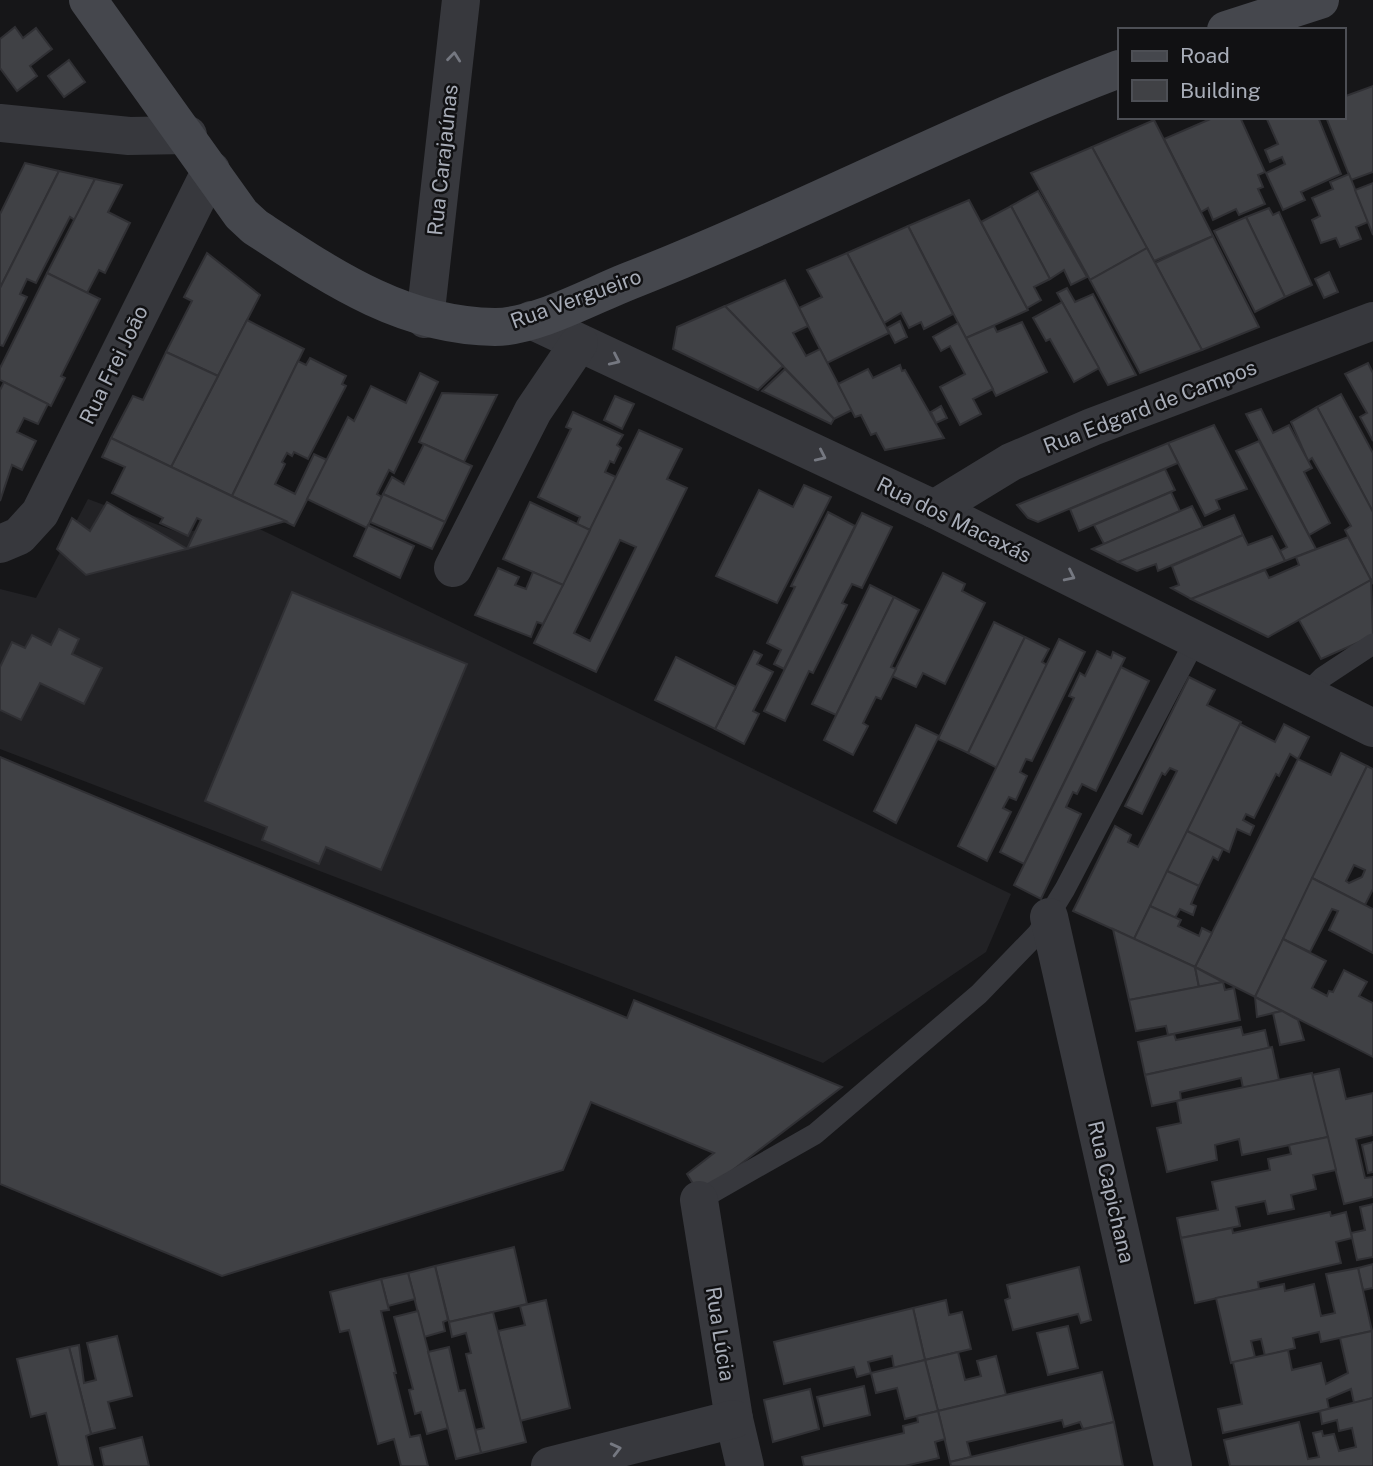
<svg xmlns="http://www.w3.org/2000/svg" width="1373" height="1466" font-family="'Public Sans',sans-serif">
<rect width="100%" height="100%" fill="#161618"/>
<!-- built -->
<polygon fill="#222225" points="88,499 180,533 245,522 1011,894 986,952 823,1063 0,749 0,589 36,598"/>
<!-- building -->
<g fill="#404145" stroke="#303034" stroke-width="2" fill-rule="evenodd">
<polygon points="15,27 23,38 36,28 52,49 30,66 37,76 17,91 0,68 0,39"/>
<polygon points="69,60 85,82 64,97 48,76"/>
<polygon points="1373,86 1373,172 1351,180 1326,117 1343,117 1343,97"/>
<polygon points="1215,117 1240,117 1265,172 1258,175 1263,187 1258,189 1265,204 1239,215 1236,209 1213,220 1208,208 1201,212 1164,139"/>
<polygon points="1266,117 1318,117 1341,174 1301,192 1305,200 1283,210 1266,173 1285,164 1282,157 1270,162 1265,150 1278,144"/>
<polygon points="1154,120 1213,236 1154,261 1092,147"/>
<polygon points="1092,147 1147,248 1090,280 1031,173"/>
<polygon points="25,163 59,171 0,288 0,214"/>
<polygon points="59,171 95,179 75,220 70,217 36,283 27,279 20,294 27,297 3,346 0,345 0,288"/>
<polygon points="1349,174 1368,222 1356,227 1361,239 1340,247 1336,238 1321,243 1312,220 1320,216 1312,198 1333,189 1330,182"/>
<polygon points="95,179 122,185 108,212 130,223 105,273 99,270 87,293 47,273"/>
<polygon points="1373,183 1373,235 1355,190"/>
<polygon points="1038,191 1087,277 1071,285 1064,270 1050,279 1011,206"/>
<polygon points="969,200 1028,310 966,338 908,226"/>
<polygon points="1011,206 1050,279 1034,287 1041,300 1027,308 981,222"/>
<polygon points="1269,208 1273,215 1279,212 1312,285 1285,297 1246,217"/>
<polygon points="1246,217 1285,297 1255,312 1214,231"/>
<polygon points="908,226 953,314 924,329 921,322 909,328 901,313 884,323 847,253"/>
<polygon points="1213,236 1259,327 1202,350 1155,263"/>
<polygon points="1147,248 1202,350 1140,373 1090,280"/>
<polygon points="207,253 260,295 218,376 166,352 192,301 184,297"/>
<polygon points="847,253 889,333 827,363 799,308 822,297 807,270"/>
<polygon points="1329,272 1338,292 1324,298 1315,279"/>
<polygon points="47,273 100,299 61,376 65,378 51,406 0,380 0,368"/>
<polygon points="785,280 808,326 793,333 806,356 820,349 852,410 834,419 725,306"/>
<polygon points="1067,288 1075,302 1093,294 1136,375 1108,385 1057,293"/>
<polygon points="1062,302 1099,368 1074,382 1050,339 1046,341 1033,318"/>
<polygon points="725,306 783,366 758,390 673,349 677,327"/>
<polygon points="247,320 304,349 232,496 171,467"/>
<polygon points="900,321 907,337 895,343 887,328"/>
<polygon points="1022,322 1047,372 996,396 966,338 994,326 997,332"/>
<polygon points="958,323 993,389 973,399 981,414 960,425 940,387 965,374 950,346 941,351 933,337"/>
<polygon points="166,352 218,376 171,467 111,438 133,396 143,400"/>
<polygon points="310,358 346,376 342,384 346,386 308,459 294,452 292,456 287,453 282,462 285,464 275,484 295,494 314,454 327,460 294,526 232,496 298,361 306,365"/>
<polygon points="1368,363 1373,373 1373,441 1360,417 1367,413 1345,374"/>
<polygon points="900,365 902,371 905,370 944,438 885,450 876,433 871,435 861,415 855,417 838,384 868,369 873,378"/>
<polygon points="785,369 834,419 831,424 762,391"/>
<polygon points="420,373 438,382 394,473 389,470 377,494 382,497 367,528 307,499 348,417 354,421 371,386 406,403"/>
<polygon points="4,382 48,404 38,424 24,418 17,432 36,441 22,470 12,465 0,501 0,390"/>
<polygon points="442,393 497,395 464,462 419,442"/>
<polygon points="1341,394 1373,453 1373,512 1317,407"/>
<polygon points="615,396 634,404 622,429 604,420"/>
<polygon points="941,406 947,418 936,423 931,412"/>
<polygon points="1317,407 1373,512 1373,584 1345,530 1351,526 1312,458 1308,461 1291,422"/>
<polygon points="1261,409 1273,433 1289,425 1312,468 1304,472 1330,523 1309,535 1246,414"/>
<polygon points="573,412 623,435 617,445 621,448 614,463 610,461 605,472 616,477 590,530 577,524 580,517 538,497 571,429 566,427"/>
<polygon points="1214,425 1247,489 1216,500 1220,509 1205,516 1168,443"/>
<path d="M639 430 682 449 667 479 687 488 596 672 534 643ZM620 540 636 547 590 641 574 633Z"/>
<polygon points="111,438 242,501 286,521 187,549 201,520 197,518 188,536 160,523 163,518 112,493 125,467 102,457"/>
<polygon points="1259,441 1316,549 1285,561 1280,551 1287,547 1236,451"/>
<polygon points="1168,443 1178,463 1038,522 1028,518 1017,505"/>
<polygon points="424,444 472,466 445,522 383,494 392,477 404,484"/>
<polygon points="1165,469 1175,490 1079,531 1070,509"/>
<polygon points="804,485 831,497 777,603 716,576 759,490 793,507"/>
<polygon points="1171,492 1180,511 1104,544 1094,525"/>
<polygon points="383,494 445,522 432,549 370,522"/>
<polygon points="107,502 187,549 86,575 57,549 72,518 90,531"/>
<polygon points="530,502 590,530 563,585 503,559"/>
<polygon points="1192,506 1203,528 1118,562 1092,549"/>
<polygon points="828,512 855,526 784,669 774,664 781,650 767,643 795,587 791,586"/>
<polygon points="862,513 892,527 862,588 852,584 842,603 847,605 813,673 809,671 785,721 764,711"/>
<polygon points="1234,515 1243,535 1158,571 1156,564 1137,571 1118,562"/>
<polygon points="368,525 414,546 400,578 354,556"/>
<polygon points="1243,535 1248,545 1272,536 1285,561 1191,599 1171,588 1179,585 1172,566"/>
<polygon points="1348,537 1371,580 1268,637 1191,599 1265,570 1269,578 1299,565 1296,557"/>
<polygon points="498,568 519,577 515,585 526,589 533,572 563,585 543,624 537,622 531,637 475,615"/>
<polygon points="943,573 965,584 962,591 985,603 945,684 923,673 916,687 892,676"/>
<polygon points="1371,580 1373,636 1321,659 1299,620"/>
<polygon points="870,585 894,597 836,715 812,704"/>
<polygon points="292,592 467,664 381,870 326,847 319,864 262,840 267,827 205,801"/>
<polygon points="894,597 919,610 891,667 896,669 881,699 876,697 863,723 868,726 853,755 824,740"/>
<polygon points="994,622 1025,637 968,753 938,739"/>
<polygon points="59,629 79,639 72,654 102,668 84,704 40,683 21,720 0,710 0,667 12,642 25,648 32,635 51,645"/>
<polygon points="1025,637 1049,649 1042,662 1047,665 997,768 968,753"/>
<polygon points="1059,639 1085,652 1032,761 1026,759 1020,772 1027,776 1016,800 1009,797 1003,808 1011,812 987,861 958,846"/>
<polygon points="754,651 762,655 757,664 773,672 753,711 759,714 744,744 715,729"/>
<polygon points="1097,651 1111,658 1113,652 1125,658 1024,864 1000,852 1074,698 1069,696 1080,673 1085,676"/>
<polygon points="676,657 736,687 715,729 655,700"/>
<polygon points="1121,667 1149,681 1096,791 1082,784 1077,794 1073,792 1066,807 1081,814 1041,899 1014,885"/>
<polygon points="1189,677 1215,690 1207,705 1241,722 1134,939 1073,911 1115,826 1131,835 1128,842 1138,847 1177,771 1170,768 1165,775 1162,773 1142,814 1125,806"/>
<polygon points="1240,724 1275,742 1284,724 1309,737 1298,759 1290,754 1279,776 1276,774 1254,818 1246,814 1243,820 1254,826 1250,835 1237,829 1229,852 1187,831"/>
<polygon points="916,725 939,736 896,823 874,811"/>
<polygon points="1341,753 1367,766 1255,997 1195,967 1298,759 1331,775"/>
<polygon points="0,757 627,1018 634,1000 842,1087 700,1195 687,1174 714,1153 591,1102 563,1170 222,1276 0,1184"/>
<path d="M1367 766 1373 769V889L1365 905 1312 878ZM1354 865 1365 870 1362 877 1349 883 1346 881Z"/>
<polygon points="1187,831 1223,849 1218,860 1213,857 1199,886 1167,871"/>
<polygon points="1167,871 1199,886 1191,904 1196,906 1193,915 1180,909 1175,918 1150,906"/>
<polygon points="1312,878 1373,909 1373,953 1329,930 1338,911 1332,909 1310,952 1283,939"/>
<polygon points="1150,906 1181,920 1178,926 1199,936 1202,928 1212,933 1195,967 1134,939"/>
<polygon points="1113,929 1195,967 1199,987 1129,1000"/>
<polygon points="1283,939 1326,961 1312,988 1327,996 1329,991 1333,992 1344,970 1367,982 1359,996 1373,1003 1373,1057 1255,997"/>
<polygon points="1195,967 1223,982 1199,987"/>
<polygon points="1223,982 1225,990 1234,988 1240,1020 1168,1035 1166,1026 1136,1031 1129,1000"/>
<polygon points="1255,997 1282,1011 1257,1017"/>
<polygon points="1282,1011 1298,1020 1304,1040 1280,1045 1273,1013"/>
<polygon points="1241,1027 1243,1035 1265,1030 1269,1048 1145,1075 1138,1042 1174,1034 1176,1040"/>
<polygon points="1272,1047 1279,1080 1243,1088 1241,1078 1180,1092 1181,1100 1152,1106 1145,1075"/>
<polygon points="1339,1069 1346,1099 1373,1093 1373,1135 1356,1139 1365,1178 1373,1177 1373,1197 1344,1204 1312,1075"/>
<polygon points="1312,1073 1328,1137 1242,1155 1239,1139 1215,1145 1217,1160 1167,1172 1157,1128 1181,1123 1177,1101"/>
<polygon points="1328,1137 1336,1170 1313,1175 1316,1189 1291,1195 1294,1209 1268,1214 1265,1201 1236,1207 1240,1226 1181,1238 1177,1218 1218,1210 1212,1182 1270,1170 1268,1159 1291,1154 1289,1145"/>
<polygon points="1373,1142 1373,1172 1368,1173 1362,1145"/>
<polygon points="1373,1204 1373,1257 1357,1260 1351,1233 1365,1230 1360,1207"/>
<polygon points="1330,1212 1331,1216 1346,1212 1352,1238 1336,1242 1341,1263 1258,1282 1259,1289 1195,1303 1181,1238 1232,1228 1233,1233"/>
<polygon points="514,1247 527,1304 449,1322 435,1266"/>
<polygon points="1373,1264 1373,1288 1363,1290 1358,1268"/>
<polygon points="435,1266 448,1320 443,1322 445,1331 424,1337 408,1273"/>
<polygon points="1079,1267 1091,1320 1081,1323 1078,1314 1013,1330 1005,1300 1010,1298 1007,1285"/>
<polygon points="1358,1268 1372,1331 1321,1342 1319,1332 1293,1338 1295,1348 1265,1356 1261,1339 1251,1341 1255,1357 1231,1363 1216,1298 1284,1284 1285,1291 1314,1284 1321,1316 1335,1313 1326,1274"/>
<polygon points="408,1273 415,1299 388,1306 381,1279"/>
<polygon points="381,1279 389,1310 381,1311 396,1373 394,1373 410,1437 420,1435 428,1466 401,1466 394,1439 378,1444 349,1330 340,1332 330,1292"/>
<polygon points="546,1300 570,1408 520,1421 498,1331 525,1325 520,1306"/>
<polygon points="946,1300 949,1315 962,1312 971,1349 925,1360 913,1308"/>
<polygon points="913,1308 925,1360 894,1368 892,1356 868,1362 871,1373 857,1377 854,1367 784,1384 774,1342"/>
<polygon points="418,1311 448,1428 427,1434 421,1412 415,1414 409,1390 413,1389 394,1317"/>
<polygon points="493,1312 526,1442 481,1453 475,1430 484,1428 466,1354 471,1353 466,1333 452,1337 449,1322"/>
<polygon points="1068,1326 1078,1368 1048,1375 1037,1333"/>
<polygon points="1372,1331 1373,1398 1354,1403 1351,1389 1327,1399 1329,1409 1223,1433 1218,1409 1242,1404 1233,1362 1288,1350 1292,1370 1321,1363 1326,1384 1348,1373 1340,1338"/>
<polygon points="117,1336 132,1396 108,1402 115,1428 91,1434 69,1347 79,1345 84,1383 96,1380 87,1343"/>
<polygon points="69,1347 91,1434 86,1436 93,1466 59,1466 46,1413 31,1417 17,1359"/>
<polygon points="449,1347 459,1391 465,1390 481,1453 456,1459 428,1352"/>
<polygon points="958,1352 965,1380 981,1376 977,1361 996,1356 1006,1395 938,1411 925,1360"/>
<polygon points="925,1360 938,1411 905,1419 897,1388 876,1393 871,1373"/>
<polygon points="1102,1372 1114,1422 1083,1429 1080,1422 1064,1427 1062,1420 967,1442 971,1457 950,1462 938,1411"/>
<polygon points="864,1386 870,1415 824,1426 817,1397"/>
<polygon points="810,1389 819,1429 773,1442 764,1400"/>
<polygon points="1373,1398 1373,1466 1230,1466 1224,1440 1299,1422 1308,1459 1319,1457 1313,1433 1322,1431 1323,1436 1334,1434 1339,1451 1356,1447 1352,1428 1339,1431 1337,1420 1322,1424 1320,1411"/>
<polygon points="938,1411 945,1439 935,1442 939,1458 905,1466 804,1466 802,1457 904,1433 903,1426 918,1422 917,1416"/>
<polygon points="1114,1422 1123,1466 951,1466 950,1462"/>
<polygon points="142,1437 149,1466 104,1466 100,1448"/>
</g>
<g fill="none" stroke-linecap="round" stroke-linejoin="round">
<!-- service -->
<g stroke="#37383d" stroke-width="21">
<polyline points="1306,694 1323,677 1373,644"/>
<polyline points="699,1200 815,1134 979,994 1038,933 1065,889 1196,639"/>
</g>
<!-- minor -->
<g stroke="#37383d" stroke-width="38">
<polyline points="0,123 129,136 188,135"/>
<polyline points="425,319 461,0"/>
<polyline points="531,320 934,509 1373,728"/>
<polyline points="934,509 1011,462 1092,427 1373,321"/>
<polyline points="0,544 19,536 40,513 211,170"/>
<polyline points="453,568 533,411 579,343"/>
<polyline points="1049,917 1173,1466"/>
<polyline points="699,1200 734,1419 745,1466"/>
<polyline points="550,1466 734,1419"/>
</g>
<!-- secondary -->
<g stroke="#45474d" stroke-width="38">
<path d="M88 0 241 214 255 227C330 276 402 326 495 327 535 327 591 296 629 281 795 216 953 132 1119 69"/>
<polyline points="1226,30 1320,0"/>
</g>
</g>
<!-- one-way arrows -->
<defs><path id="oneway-chevron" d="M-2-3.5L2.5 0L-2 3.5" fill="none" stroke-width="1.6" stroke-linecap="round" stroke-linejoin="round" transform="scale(1.75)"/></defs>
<g stroke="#757881">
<use href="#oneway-chevron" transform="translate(454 57) rotate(-84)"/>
<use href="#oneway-chevron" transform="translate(615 360) rotate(25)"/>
<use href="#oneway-chevron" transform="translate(821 456) rotate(25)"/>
<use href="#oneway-chevron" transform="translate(1070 576) rotate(26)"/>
<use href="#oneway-chevron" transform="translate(616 1449) rotate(-14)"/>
</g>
<g text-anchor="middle" stroke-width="5" stroke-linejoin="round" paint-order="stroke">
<!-- street labels -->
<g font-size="21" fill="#a8adb8" stroke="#111113">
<text transform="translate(443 160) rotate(-84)" y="7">Rua Carajaúnas</text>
<text transform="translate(576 299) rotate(-20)" y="7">Rua Vergueiro</text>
<text transform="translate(114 365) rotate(-64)" y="7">Rua Frei João</text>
<text transform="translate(1150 407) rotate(-21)" y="7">Rua Edgard de Campos</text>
<text transform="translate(954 520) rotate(26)" y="7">Rua dos Macaxás</text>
<text transform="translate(1111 1192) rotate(77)" y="7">Rua Capichana</text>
<text transform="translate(720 1334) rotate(81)" y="7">Rua Lúcia</text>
</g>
</g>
<!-- legend -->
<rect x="1118" y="28" width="228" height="91" fill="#111113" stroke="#4d4f55" stroke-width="2"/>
<rect x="1132" y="51" width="35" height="10" fill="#45474d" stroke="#4d4f55" stroke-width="2"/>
<text x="1180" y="63" font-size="21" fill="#a8adb8">Road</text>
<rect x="1132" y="80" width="35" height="21" fill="#404145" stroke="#4d4f55" stroke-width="2"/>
<text x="1180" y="98" font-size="21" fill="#a8adb8">Building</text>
</svg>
